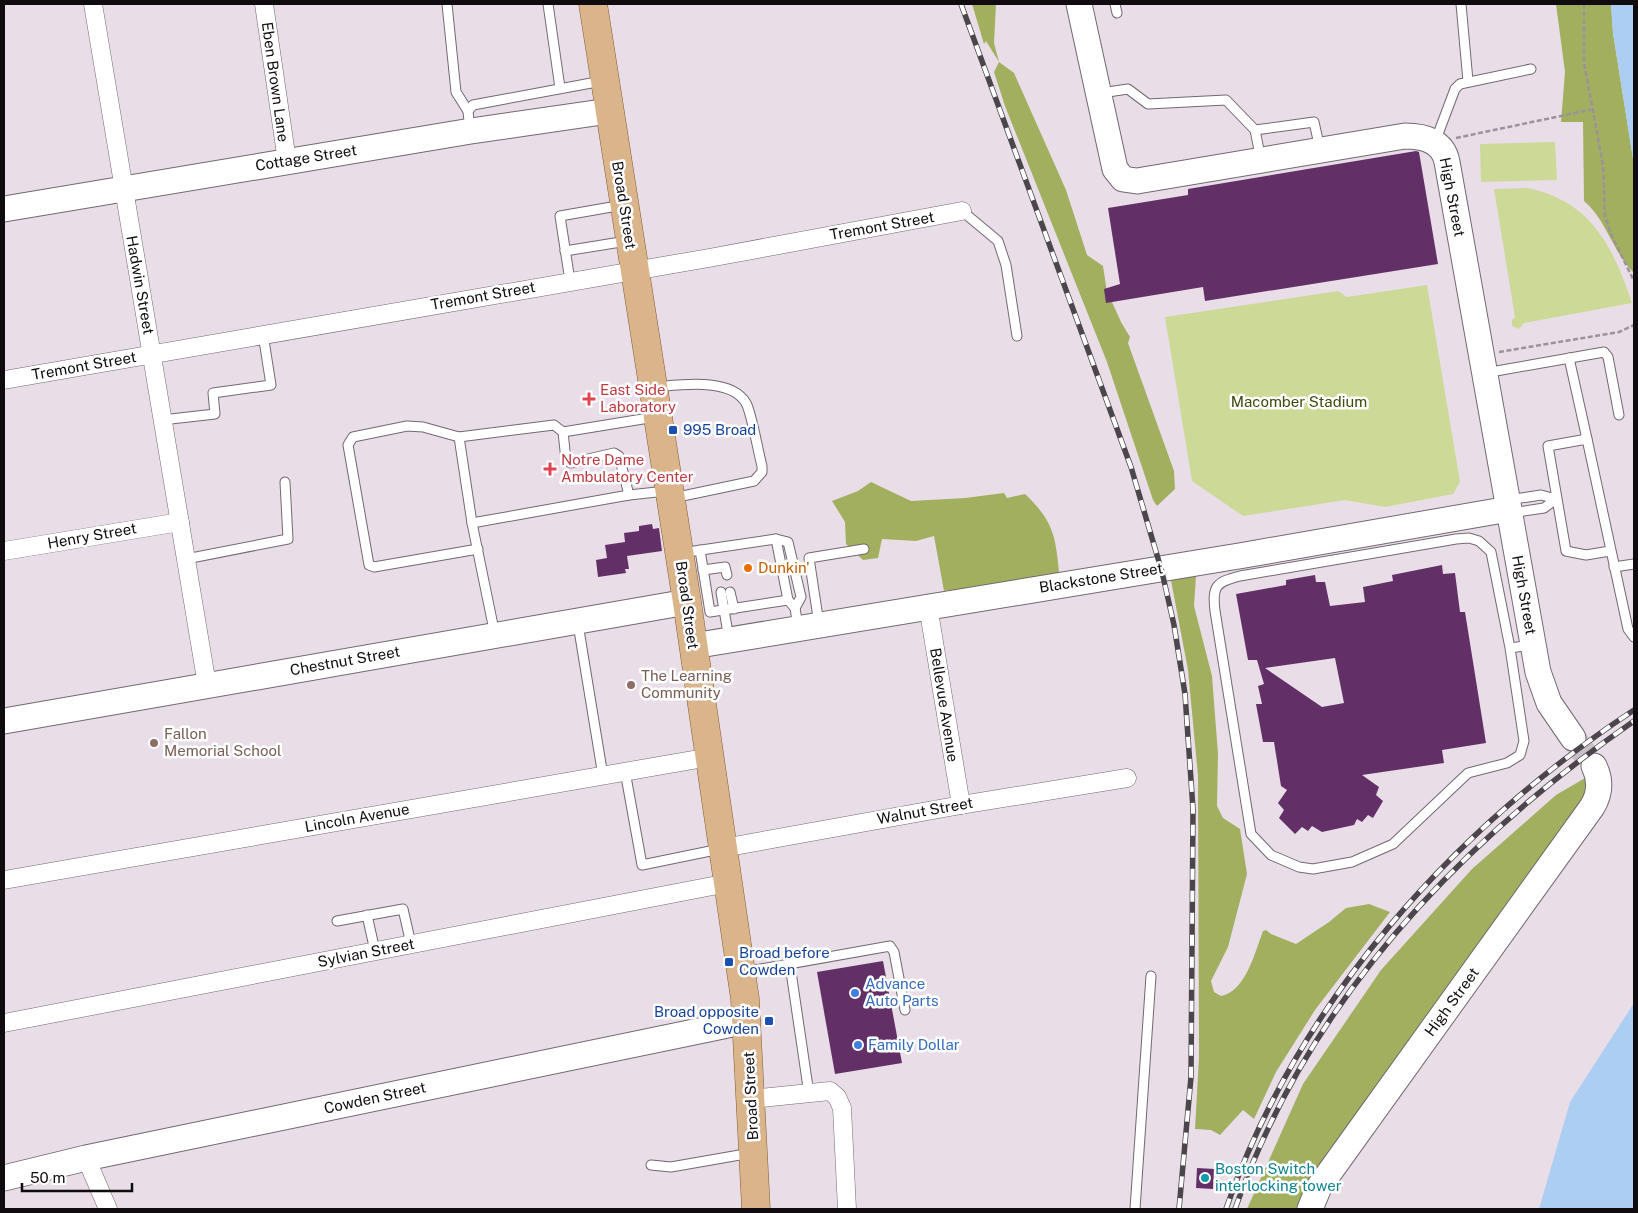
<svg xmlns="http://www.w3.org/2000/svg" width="1638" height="1213" font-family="'Public Sans',sans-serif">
<rect width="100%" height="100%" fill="#e9dee8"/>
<!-- green -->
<g fill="#cdd996">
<polygon points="1555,142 1557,180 1481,182 1480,144"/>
<path d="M1527 188C1590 200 1613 246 1632 303L1524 323 1519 329 1512 326V320L1515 317 1494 189Z"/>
<polygon points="1427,285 1460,482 1453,494 1385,507 1345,500 1243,516 1192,481 1165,317 1338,291 1347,297"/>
</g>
<!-- forest -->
<g fill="#a2af5f">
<polygon points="972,4 996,4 994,43 999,62 1014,73 1066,190 1087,255 1103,266 1108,299 1112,302 1121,322 1130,337 1128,343 1174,471 1175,489 1157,506 1153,500 1107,362 1005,106 994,72 999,62 986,41 984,44"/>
<path d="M1556 4H1611L1613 33 1634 165V273C1613 253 1606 219 1584 201L1583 122H1561L1565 72Z"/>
<path d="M871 482 911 501 965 498 1004 493 1007 498 1025 494C1059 526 1055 543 1061 587L955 606 948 590 944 591 934 536 916 541 882 539 878 558 863 560 846 544 845 522 832 501 858 491Z"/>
<path d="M1170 575 1196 576 1194 606 1212 676 1218 754 1217 806 1223 818 1240 829 1247 874 1228 947 1211 981 1214 992 1221 996C1246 991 1255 952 1263 931L1266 930 1271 934 1296 944 1329 922 1346 908 1369 904 1390 912 1315 1010 1276 1072 1254 1119 1243 1110 1220 1135 1211 1130 1195 1129 1199 1057 1198 776 1188 670Z"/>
<polygon points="1592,774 1595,783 1316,1209 1247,1209 1303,1084 1381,970 1472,869 1556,795"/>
</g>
<!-- water -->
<g fill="#accef2">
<polygon points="1611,4 1634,4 1634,165 1613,33"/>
<polygon points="1634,1003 1634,1206 1633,1209 1539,1209 1570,1102"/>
</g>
<!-- building -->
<g fill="#623067" fill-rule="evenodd">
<polygon points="1416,151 1419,152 1438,264 1205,301 1203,287 1106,303 1104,289 1120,284 1108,208 1188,195 1188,189"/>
<polygon points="652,524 653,529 659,528 662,551 627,556 629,569 625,569 626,573 598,577 596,560 607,558 605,545 625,542 624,533 639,531 639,526"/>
<path d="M1442 565 1443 574 1455 573 1460 612H1465L1486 743 1442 750 1444 763 1362 775 1379 787 1376 795 1383 801 1373 818 1368 815 1362 822 1357 819 1354 825 1322 832 1312 826 1308 831 1302 827 1295 834 1279 818 1284 810 1278 803 1287 790 1281 786 1274 742H1263L1256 704H1262L1258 686 1264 684 1257 660H1248L1236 594 1286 585V580L1315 575 1316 582H1325L1330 606 1365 602 1363 587 1393 581 1392 575ZM1335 658 1344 703 1322 707 1265 668Z"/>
<polygon points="883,961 902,1063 835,1074 817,972"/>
<polygon points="1197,1168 1214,1169 1213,1189 1196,1188"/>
</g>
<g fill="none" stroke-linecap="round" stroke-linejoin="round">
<!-- secondary-tunnel -->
<polyline stroke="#c8bec7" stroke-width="25" stroke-dasharray="25 12" stroke-linecap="butt" points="1573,738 1594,766"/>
<defs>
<g id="lane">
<polyline points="447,4 456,92 468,111"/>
<polyline points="548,4 560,88"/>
<polyline points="1115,4 1117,13"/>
<polyline points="1461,4 1468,81"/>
<polyline points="1101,93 1128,89 1148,104 1226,100 1255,130 1261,160"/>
<polyline points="1255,130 1314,122 1320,149"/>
<polyline points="470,131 468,111 473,105 602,81"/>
<polyline points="1435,142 1455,89 1460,84 1531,69"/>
<polyline points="962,211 998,241 1006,265 1017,336"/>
<polyline points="565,251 627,241"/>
<polyline points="570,281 560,216 623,205"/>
<polyline points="1569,358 1587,439"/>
<polyline points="1485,373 1604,352 1608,357 1619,415"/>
<path d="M655 387C680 385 731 377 746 403 752 414 758 452 762 466V472L754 481 673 498"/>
<polyline points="162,420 215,414 213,393 271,385 263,334"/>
<polyline points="563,432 655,417"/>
<polyline points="459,437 423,427 407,426 353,437 348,445 369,565 374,567 478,549"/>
<polyline points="1508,500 1541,495 1556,499 1544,508 1511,513"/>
<polyline points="472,523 629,495"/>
<polyline points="776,539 788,600 795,608 798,627"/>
<polyline points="700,550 710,612 788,600"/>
<polyline points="1610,551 1586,555 1566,551 1548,446 1587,439 1628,629 1634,637"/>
<polyline points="681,553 776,539 788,542 801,597 795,608"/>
<polyline points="186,559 288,539 285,482"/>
<polyline points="1614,567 1634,564"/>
<polyline points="703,570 725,567 727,575"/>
<polyline points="721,592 729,639"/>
<polyline points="730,592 734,609"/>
<polyline points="578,624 603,776"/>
<polyline points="819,624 809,558 864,549"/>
<polyline points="495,635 472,523 459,437 554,425 563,432 566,460 571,463 614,453 619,456 629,495 666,491"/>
<path d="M1510 648 1491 552 1479 541 1469 538 1456 539 1240 576C1216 582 1212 586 1215 611L1251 834 1271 855 1299 867 1313 869 1352 862 1393 844 1468 773 1507 763 1520 755 1524 741 1510 648 1532 645"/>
<polyline points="625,771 642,865 720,849"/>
<polyline points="367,915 375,951"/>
<polyline points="337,921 403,909 411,944"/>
<polyline points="790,965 809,1094"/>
<polyline points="744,972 890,946 894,952 905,1010"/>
<polyline points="651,1165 671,1167 751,1153"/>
<polyline points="1135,1209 1151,976"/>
</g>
<g id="street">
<polyline points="93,4 207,685"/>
<polyline points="264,4 287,161"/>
<polyline points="4,380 709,258 962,211"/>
<polyline points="4,551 180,522"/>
<polyline points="928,606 961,805"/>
<polyline points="723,848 961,805 1127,778"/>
<polyline points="4,880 710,757"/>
<polyline points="4,1023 728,883"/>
<polyline points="751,1099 830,1091 837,1097 842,1108 847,1209"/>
<polyline points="86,1158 108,1209"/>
</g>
<g id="secondary">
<path d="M1079 4 1115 169 1123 179 1137 181 1405 136C1424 136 1443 141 1447 162L1538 672 1549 703 1573 738"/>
<polyline points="4,209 471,131 609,111"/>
<polyline points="693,646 1245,555 1509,509"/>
<polyline points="4,721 687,602"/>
<polyline points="4,1178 86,1158 747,1021"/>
<path d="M1310 1209 1319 1187 1592 807C1600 794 1601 780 1594 766"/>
</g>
<polyline id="primary" points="593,4 687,602 745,999 756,1209"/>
</defs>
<!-- lane casing -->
<use href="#lane" stroke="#736872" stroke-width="11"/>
<!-- street casing -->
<use href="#street" stroke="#736872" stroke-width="19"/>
<!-- secondary casing -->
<use href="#secondary" stroke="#736872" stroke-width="27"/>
<!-- primary casing -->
<use href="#primary" stroke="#83592e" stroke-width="29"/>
<!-- path -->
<g stroke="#9b929a" stroke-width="2.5" stroke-dasharray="5 2.5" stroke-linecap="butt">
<polyline points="1584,4 1584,63 1603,165 1605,216 1611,234 1634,281"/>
<polyline points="1456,138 1594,109"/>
<polyline points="1499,352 1619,332 1634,325"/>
</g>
<!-- lane -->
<use href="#lane" stroke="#fff" stroke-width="9"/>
<!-- street -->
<use href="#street" stroke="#fff" stroke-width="18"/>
<!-- secondary -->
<use href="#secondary" stroke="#fff" stroke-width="25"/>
<!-- primary -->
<use href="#primary" stroke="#dab58b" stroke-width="28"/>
<defs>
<g id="rail">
<polyline points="961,4 1131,467 1162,572 1174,625 1185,694 1193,809 1191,1077 1179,1209"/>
<path d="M1226 1209C1298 1002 1452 830 1634 710"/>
<path d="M1235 1209C1307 1003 1457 844 1634 721"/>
</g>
</defs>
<!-- rail casing -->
<use href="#rail" stroke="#4c464c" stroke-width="5.5"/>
<!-- rail -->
<use href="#rail" stroke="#fff" stroke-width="4" stroke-dasharray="11" stroke-linecap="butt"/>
</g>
<!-- markers -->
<g fill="#e0444e" stroke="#fff" stroke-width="2">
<path d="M586.5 391.5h5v5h5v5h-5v5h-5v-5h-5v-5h5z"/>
<path d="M547.5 461.5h5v5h5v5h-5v5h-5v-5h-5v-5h5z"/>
</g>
<g fill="#1a4fb4" stroke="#fff" stroke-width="2">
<rect x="668" y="425" width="10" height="10" rx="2.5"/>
<rect x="724" y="957" width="10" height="10" rx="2.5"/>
<rect x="764" y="1016" width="10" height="10" rx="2.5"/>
</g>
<circle fill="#e8710a" stroke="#fff" stroke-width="2" cx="748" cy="568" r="5"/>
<g fill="#8d6e63" stroke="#fff" stroke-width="2">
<circle cx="631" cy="685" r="5"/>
<circle cx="154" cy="743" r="5"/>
</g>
<g fill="#3f7fe0" stroke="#fff" stroke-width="2">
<circle cx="855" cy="993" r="5"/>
<circle cx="858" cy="1045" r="5"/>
</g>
<circle fill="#0f9aa8" stroke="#fff" stroke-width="2" cx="1205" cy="1178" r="5"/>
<g text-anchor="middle" stroke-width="5" stroke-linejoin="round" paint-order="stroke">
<!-- street labels -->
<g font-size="15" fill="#0f0b0f" stroke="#fff">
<text transform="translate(275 82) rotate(82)" y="5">Eben Brown Lane</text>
<text transform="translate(306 158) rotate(-9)" y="5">Cottage Street</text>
<text transform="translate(1452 197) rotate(79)" y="5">High Street</text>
<text transform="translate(624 205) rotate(81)" y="5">Broad Street</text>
<text transform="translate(882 226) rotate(-10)" y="5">Tremont Street</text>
<text transform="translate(140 285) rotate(80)" y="5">Hadwin Street</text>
<text transform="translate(483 296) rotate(-10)" y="5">Tremont Street</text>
<text transform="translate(84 366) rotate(-10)" y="5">Tremont Street</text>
<text transform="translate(92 536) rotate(-10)" y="5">Henry Street</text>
<text transform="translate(1101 578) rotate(-9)" y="5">Blackstone Street</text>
<text transform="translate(1524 595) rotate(80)" y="5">High Street</text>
<text transform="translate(687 605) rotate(82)" y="5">Broad Street</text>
<text transform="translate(345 661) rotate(-10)" y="5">Chestnut Street</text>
<text transform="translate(944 705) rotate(81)" y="5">Bellevue Avenue</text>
<text transform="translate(925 811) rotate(-10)" y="5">Walnut Street</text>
<text transform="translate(357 818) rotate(-10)" y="5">Lincoln Avenue</text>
<text transform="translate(366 953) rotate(-11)" y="5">Sylvian Street</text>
<text transform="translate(1452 1002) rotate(-54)" y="5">High Street</text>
<text transform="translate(751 1096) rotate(-93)" y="5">Broad Street</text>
<text transform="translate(375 1098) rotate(-12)" y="5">Cowden Street</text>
</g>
<!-- health labels -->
<g font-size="15" fill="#be3a42" stroke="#fff" text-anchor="start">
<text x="600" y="395">East Side<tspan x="600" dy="17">Laboratory</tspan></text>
<text x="561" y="465">Notre Dame<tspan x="561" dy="17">Ambulatory Center</tspan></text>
</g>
<!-- park labels -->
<g font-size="15" fill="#41490b" stroke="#fff">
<text x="1299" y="407">Macomber Stadium</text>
</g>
<!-- transit labels -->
<g font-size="15" fill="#164399" stroke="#fff" text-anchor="start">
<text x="683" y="435">995 Broad</text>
<text x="739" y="958">Broad before<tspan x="739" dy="17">Cowden</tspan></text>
<text x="759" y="1017" text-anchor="end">Broad opposite<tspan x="759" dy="17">Cowden</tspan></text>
</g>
<!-- food labels -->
<g font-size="15" fill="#c56008" stroke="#fff" text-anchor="start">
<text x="758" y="573">Dunkin'</text>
</g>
<!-- education labels -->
<g font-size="15" fill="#785e54" stroke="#fff" text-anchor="start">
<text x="641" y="681">The Learning<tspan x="641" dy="17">Community</tspan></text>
<text x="164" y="739">Fallon<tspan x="164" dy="17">Memorial School</tspan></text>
</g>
<!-- shop labels -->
<g font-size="15" fill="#366cbe" stroke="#fff" text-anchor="start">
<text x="865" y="989">Advance<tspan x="865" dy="17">Auto Parts</tspan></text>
<text x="868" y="1050">Family Dollar</text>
</g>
<!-- culture labels -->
<g font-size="15" fill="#0d838f" stroke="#fff" text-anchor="start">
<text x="1215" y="1174">Boston Switch<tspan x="1215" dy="17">interlocking tower</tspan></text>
</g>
</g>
<!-- border -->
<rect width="1638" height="1213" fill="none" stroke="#0f0b0f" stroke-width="10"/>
<!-- scale -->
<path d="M22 1183v8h110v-8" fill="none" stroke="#0f0b0f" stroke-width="2.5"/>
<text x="30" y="1183" font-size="15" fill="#0f0b0f" stroke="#ffffff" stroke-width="4" paint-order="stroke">50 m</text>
</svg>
